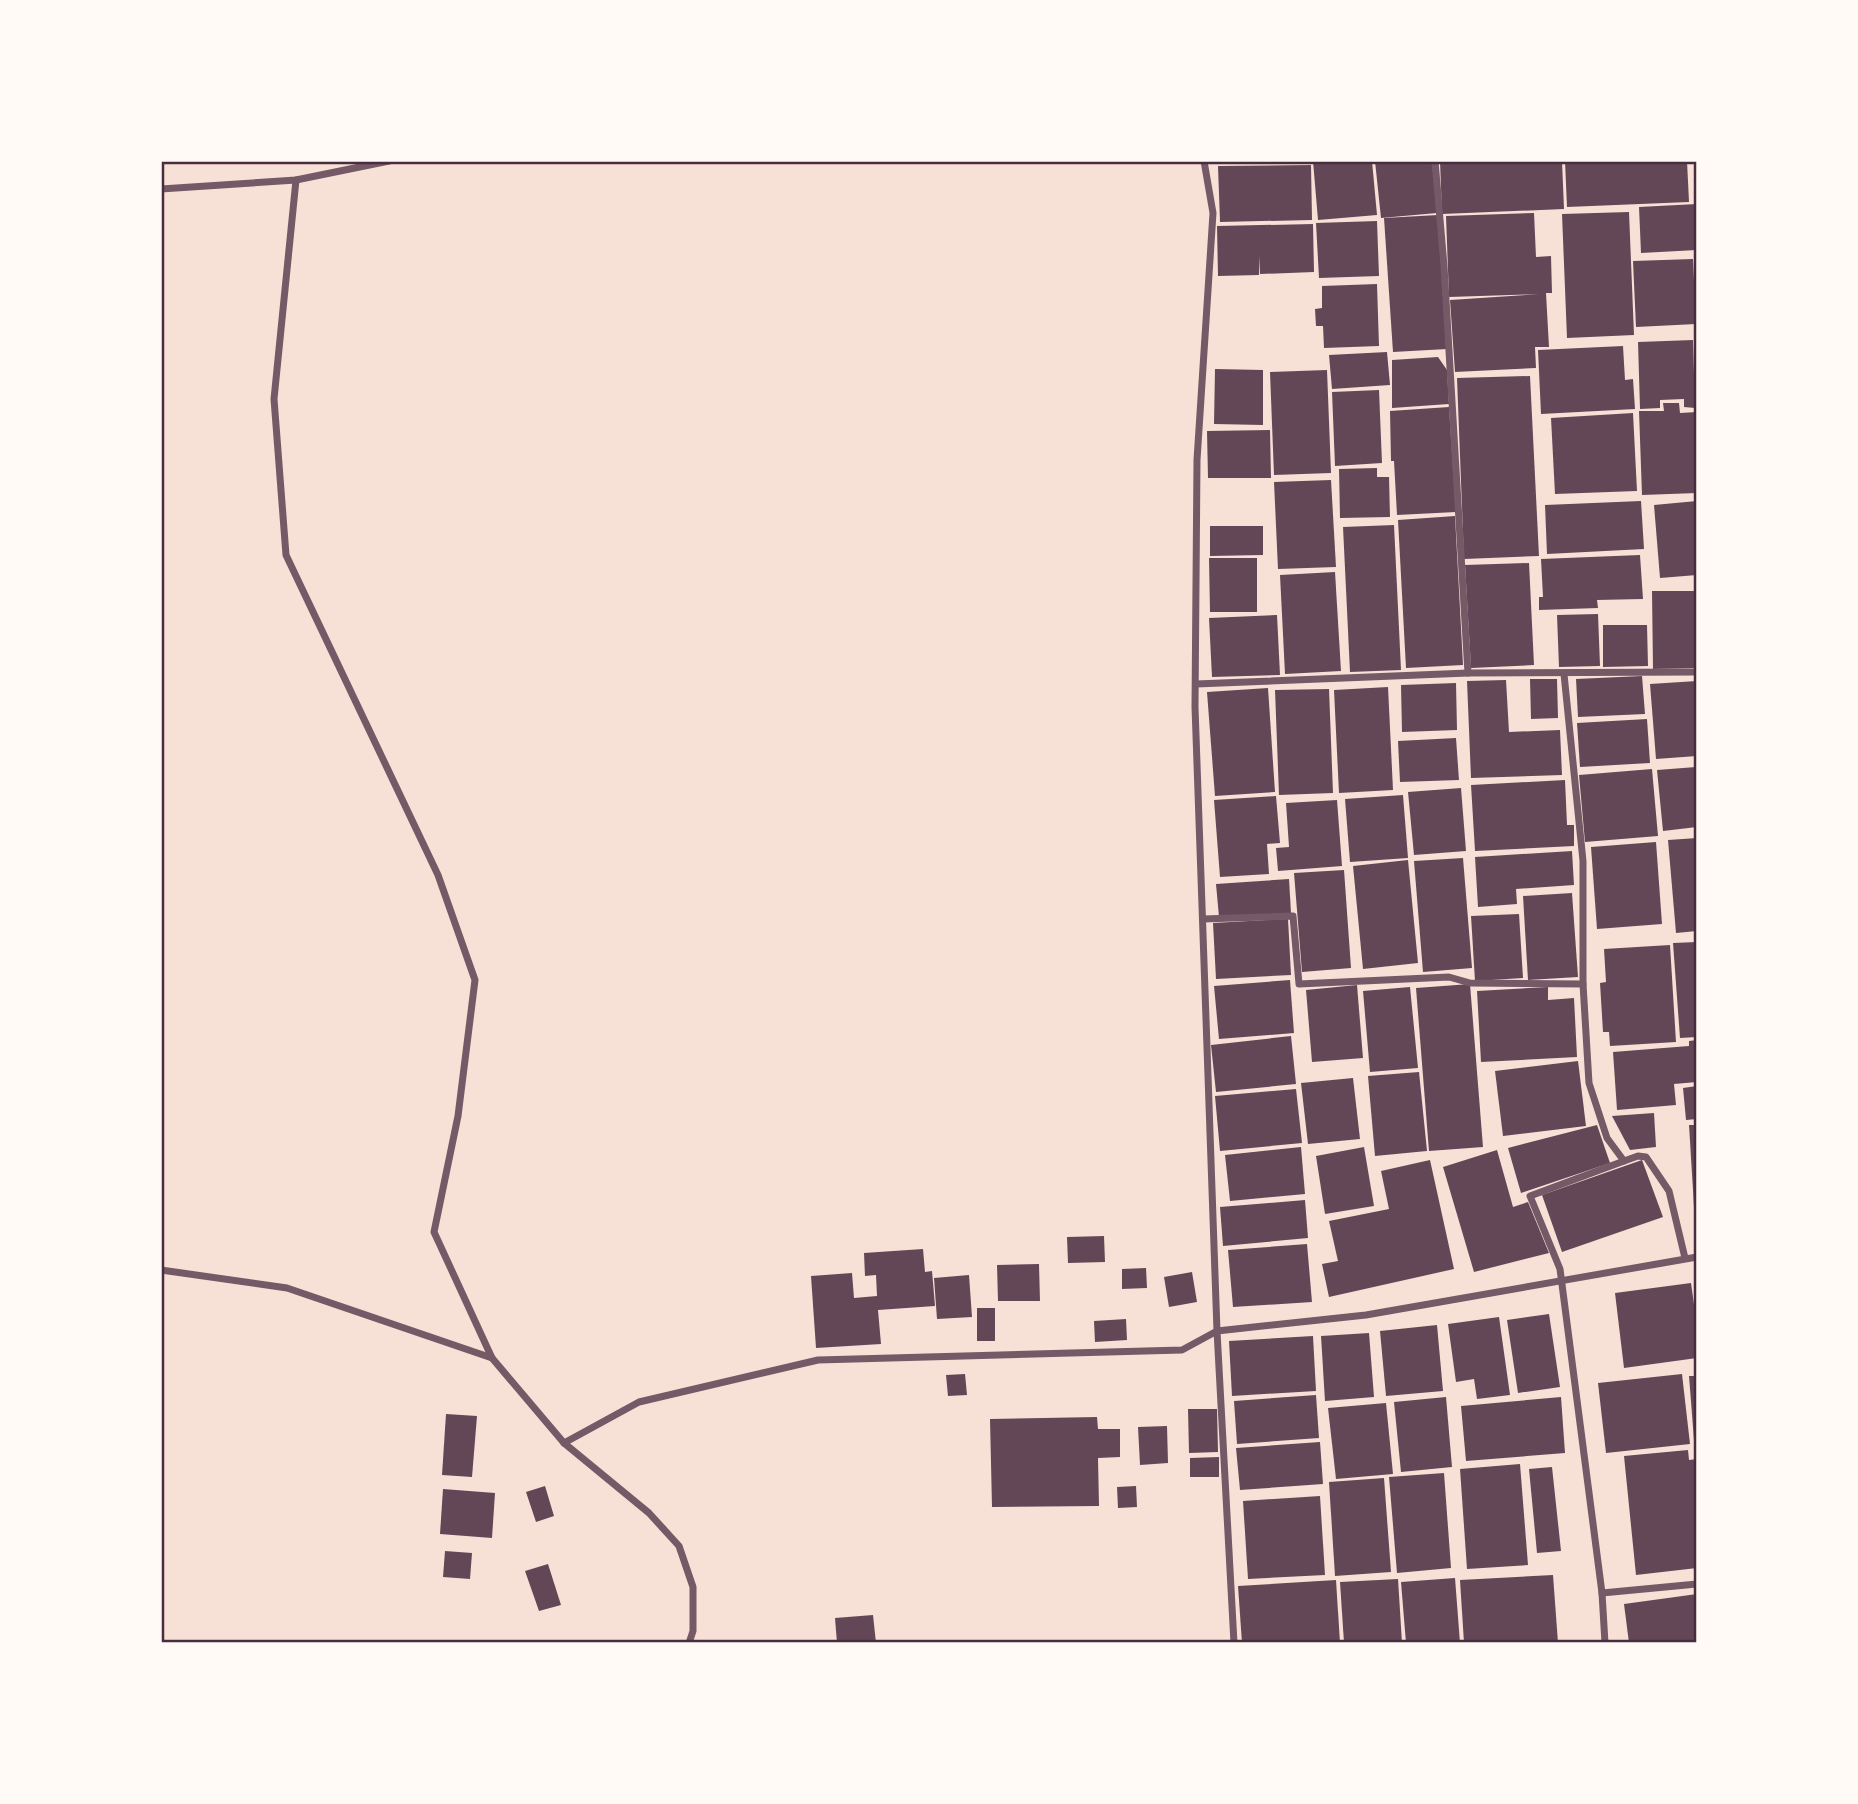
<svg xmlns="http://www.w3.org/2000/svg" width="1858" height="1804" font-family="'Space Grotesk',sans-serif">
<rect width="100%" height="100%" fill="#f7e1d7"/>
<!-- building -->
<g fill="#644757">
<polygon points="1313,161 1372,161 1377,215 1318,220"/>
<polygon points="1375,161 1432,161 1437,213 1381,218"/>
<polygon points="1440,161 1562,161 1564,209 1442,214"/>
<polygon points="1565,161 1687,161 1689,202 1567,207"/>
<polygon points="1311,165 1312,220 1220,222 1218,166"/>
<polygon points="1697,204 1697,250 1641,253 1639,207"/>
<polygon points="1629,212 1634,335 1567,338 1562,214"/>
<polygon points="1534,213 1536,257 1551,256 1552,293 1546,293 1549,347 1535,347 1536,368 1455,372 1450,300 1539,294 1449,297 1446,216"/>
<polygon points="1438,215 1447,349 1393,352 1384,218"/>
<polygon points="1377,221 1379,276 1319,278 1316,223"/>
<polygon points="1313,224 1314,272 1260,274 1259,256 1259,275 1218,276 1217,226"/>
<polygon points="1693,259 1696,324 1636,327 1633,261"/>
<polygon points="1377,284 1379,346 1324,348 1323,326 1316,326 1315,309 1322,308 1322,286"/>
<polygon points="1693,340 1695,408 1684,407 1684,399 1660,400 1660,408 1640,409 1638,342"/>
<polygon points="1623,346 1625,380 1633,379 1635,409 1541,414 1538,350"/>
<polygon points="1387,352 1390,385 1332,389 1329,355"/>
<polygon points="1438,357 1447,370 1449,404 1392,408 1392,360"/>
<polygon points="1215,369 1263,370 1263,425 1214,424"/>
<polygon points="1327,370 1331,473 1274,475 1270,372"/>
<polygon points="1530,376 1539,556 1464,559 1457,378"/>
<polygon points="1379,390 1382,463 1335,466 1332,392"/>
<polygon points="1663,403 1679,403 1680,413 1697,412 1697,493 1642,495 1639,411 1664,411"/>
<polygon points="1449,407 1456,512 1397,515 1394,461 1391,461 1390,411"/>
<polygon points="1633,413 1637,491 1555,494 1551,418"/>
<polygon points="1270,430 1271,478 1208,478 1207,431"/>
<polygon points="1377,468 1377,477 1389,477 1390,517 1340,518 1339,469"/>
<polygon points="1331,480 1336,567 1278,569 1274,482"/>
<polygon points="1641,501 1644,549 1547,554 1545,505"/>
<polygon points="1697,501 1697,575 1660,578 1654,505"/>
<polygon points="1455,516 1463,665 1406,668 1398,520"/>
<polygon points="1394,525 1401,670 1350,672 1343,527"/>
<polygon points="1210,526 1263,526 1263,555 1210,556"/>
<polygon points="1640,555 1643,599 1597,600 1598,608 1539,610 1539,597 1543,597 1541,559"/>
<polygon points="1209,558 1257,558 1257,612 1210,612"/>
<polygon points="1529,563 1534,665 1471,668 1465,565"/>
<polygon points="1335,572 1341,671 1285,674 1280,575"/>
<polygon points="1652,591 1697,591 1697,668 1653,669"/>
<polygon points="1598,614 1600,666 1559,667 1557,615"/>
<polygon points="1277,615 1280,675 1212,677 1209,618"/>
<polygon points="1603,625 1647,625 1648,666 1603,667"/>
<polygon points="1642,676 1645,714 1578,717 1576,679"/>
<polygon points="1530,679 1557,679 1558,718 1531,719"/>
<polygon points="1506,680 1509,732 1560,730 1562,775 1471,778 1467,681"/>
<polygon points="1697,681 1697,756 1656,759 1650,684"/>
<polygon points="1456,683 1457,730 1402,732 1401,685"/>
<polygon points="1388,687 1393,790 1339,793 1334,690"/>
<polygon points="1268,688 1275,792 1215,796 1207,692"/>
<polygon points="1329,689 1333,793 1279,795 1275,690"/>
<polygon points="1647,719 1650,763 1580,767 1577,723"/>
<polygon points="1456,738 1459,780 1400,782 1398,741"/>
<polygon points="1696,767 1697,827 1663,831 1657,770"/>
<polygon points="1652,769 1658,836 1585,842 1579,775"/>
<polygon points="1565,780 1567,825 1574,825 1574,846 1475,851 1471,785"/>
<polygon points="1461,788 1466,851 1414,855 1408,792"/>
<polygon points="1403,795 1408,858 1350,862 1345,799"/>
<polygon points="1276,796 1280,843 1267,844 1269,874 1220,877 1214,800"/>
<polygon points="1337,800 1342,866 1278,871 1276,848 1289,847 1286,803"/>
<polygon points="1697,838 1697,931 1676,933 1668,840"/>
<polygon points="1656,842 1662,924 1597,929 1591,847"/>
<polygon points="1572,851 1574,885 1516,889 1517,904 1478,907 1475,857"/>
<polygon points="1463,858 1472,968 1423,972 1414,861"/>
<polygon points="1408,860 1418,963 1363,969 1353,866"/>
<polygon points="1344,870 1351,968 1302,972 1294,873"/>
<polygon points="1289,879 1291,913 1219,917 1216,884"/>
<polygon points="1572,893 1578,977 1528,980 1523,896"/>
<polygon points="1519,914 1523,978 1475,981 1471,916"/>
<polygon points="1288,919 1291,975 1216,979 1213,923"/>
<polygon points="1697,942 1697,1037 1680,1038 1673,943"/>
<polygon points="1670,945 1676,1042 1610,1046 1609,1032 1603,1032 1600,983 1606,982 1604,949"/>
<polygon points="1290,980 1294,1033 1219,1039 1214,986"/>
<polygon points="1470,984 1483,1147 1429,1151 1416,988"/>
<polygon points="1357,985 1363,1058 1312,1062 1306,990"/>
<polygon points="1410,987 1418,1068 1370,1072 1363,991"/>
<polygon points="1548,987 1548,1000 1574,998 1577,1057 1481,1062 1477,991"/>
<polygon points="1291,1036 1296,1084 1216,1092 1211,1045"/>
<polygon points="1697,1040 1697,1082 1674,1084 1676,1105 1617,1110 1613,1052 1689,1046 1689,1041"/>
<polygon points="1578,1061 1586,1126 1503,1136 1495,1071"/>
<polygon points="1419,1072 1427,1151 1375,1156 1368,1076"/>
<polygon points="1353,1078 1360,1139 1308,1144 1301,1083"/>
<polygon points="1697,1086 1697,1119 1686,1120 1683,1088"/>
<polygon points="1296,1089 1302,1143 1220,1151 1215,1096"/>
<polygon points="1654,1113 1656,1147 1630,1150 1612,1116"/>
<polygon points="1597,1125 1610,1163 1521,1193 1508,1148"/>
<polygon points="1689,1125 1697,1125 1697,1222 1695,1223"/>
<polygon points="1301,1147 1305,1194 1230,1201 1225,1155"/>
<polygon points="1364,1147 1374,1206 1325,1214 1316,1156"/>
<polygon points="1497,1150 1513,1207 1528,1202 1549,1253 1474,1272 1443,1167"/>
<polygon points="1430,1160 1454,1269 1329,1297 1322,1264 1338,1261 1329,1221 1389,1209 1381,1171"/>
<polygon points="1642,1160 1663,1217 1562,1252 1542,1195"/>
<polygon points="1305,1200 1308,1238 1223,1246 1220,1207"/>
<polygon points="1104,1236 1105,1262 1068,1263 1067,1237"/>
<polygon points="1307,1244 1312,1302 1233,1307 1228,1250"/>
<polygon points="923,1249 925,1272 932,1271 935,1306 878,1310 881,1344 816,1348 811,1276 852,1273 854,1298 877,1296 876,1275 865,1276 864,1253"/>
<polygon points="1039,1264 1040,1301 998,1301 997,1265"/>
<polygon points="1146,1268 1147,1288 1122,1289 1122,1269"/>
<polygon points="1192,1272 1197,1302 1169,1307 1164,1277"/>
<polygon points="969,1275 972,1317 937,1319 934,1278"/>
<polygon points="1691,1283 1697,1326 1697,1358 1624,1368 1615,1293"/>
<rect x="977" y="1308" width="18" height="33"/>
<polygon points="1549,1314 1560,1387 1518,1393 1507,1320"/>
<polygon points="1499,1317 1510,1395 1477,1399 1474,1379 1456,1382 1448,1324"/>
<polygon points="1126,1319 1127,1340 1095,1342 1094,1321"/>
<polygon points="1437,1325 1443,1391 1386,1396 1380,1331"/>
<polygon points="1369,1333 1374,1397 1325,1401 1321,1336"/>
<polygon points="1313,1336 1316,1391 1232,1396 1229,1341"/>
<polygon points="965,1374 967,1395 948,1396 946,1375"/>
<polygon points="1682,1374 1690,1444 1606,1453 1598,1383"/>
<polygon points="1689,1376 1697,1376 1697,1453 1695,1453"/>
<polygon points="1316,1395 1319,1438 1237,1444 1234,1401"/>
<polygon points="1446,1397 1452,1467 1401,1472 1394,1402"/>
<polygon points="1561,1397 1565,1453 1466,1461 1461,1406"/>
<polygon points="1386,1403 1393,1474 1336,1479 1328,1408"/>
<polygon points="1188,1409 1217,1409 1218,1452 1189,1453"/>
<polygon points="446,1414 477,1416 472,1477 442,1475"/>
<polygon points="1097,1417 1098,1429 1120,1429 1120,1457 1098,1458 1099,1506 992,1507 990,1419"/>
<polygon points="1167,1426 1168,1463 1140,1465 1138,1427"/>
<polygon points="1320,1442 1323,1484 1240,1490 1236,1448"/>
<polygon points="1688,1450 1689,1460 1697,1459 1697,1568 1636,1575 1624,1456"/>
<polygon points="1219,1457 1219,1477 1190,1477 1190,1458"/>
<polygon points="1520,1464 1528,1565 1467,1569 1460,1469"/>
<polygon points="1552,1467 1561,1551 1537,1553 1529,1469"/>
<polygon points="1444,1473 1451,1568 1397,1573 1389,1477"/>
<polygon points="1384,1478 1391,1572 1335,1576 1329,1482"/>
<polygon points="545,1486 554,1516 536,1522 526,1492"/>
<polygon points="1136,1486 1137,1507 1118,1508 1117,1487"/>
<polygon points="443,1489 495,1493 492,1538 440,1534"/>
<polygon points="1320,1496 1325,1575 1248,1579 1243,1501"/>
<polygon points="445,1551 472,1553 470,1579 443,1577"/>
<polygon points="548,1564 561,1605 539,1611 525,1571"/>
<polygon points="1553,1575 1558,1643 1464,1643 1460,1580"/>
<polygon points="1455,1578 1460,1643 1406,1643 1401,1582"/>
<polygon points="1398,1579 1402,1643 1344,1643 1340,1582"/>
<polygon points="1336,1580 1340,1643 1242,1643 1238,1586"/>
<polygon points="1697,1594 1697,1643 1629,1643 1624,1604"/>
<polygon points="873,1615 876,1643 837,1643 835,1618"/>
</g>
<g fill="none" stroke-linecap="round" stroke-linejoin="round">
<!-- minor -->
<g stroke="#755966" stroke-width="7">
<polyline points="1204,161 1213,213 1197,460 1195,707 1217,1331 1234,1643"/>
<polyline points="1435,161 1444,266 1468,673"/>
<polyline points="296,180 274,399 286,555 438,875 475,980 458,1116 434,1232 492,1358 564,1443 649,1513 679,1546 693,1587 693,1631 689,1643"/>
<polyline points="161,189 296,180 389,161"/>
<polyline points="1564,674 1583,861 1583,984 1589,1083 1607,1138 1624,1161 1530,1196 1560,1269 1602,1593 1605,1643"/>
<polyline points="1196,684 1468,673 1697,672"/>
<polyline points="1203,919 1293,916 1299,984 1449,977 1470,983 1583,984"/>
<polyline points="1624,1161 1638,1156 1646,1157 1669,1191 1685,1258"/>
<polyline points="161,1270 287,1288 492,1358"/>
<polyline points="564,1443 639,1402 818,1360 1182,1350 1217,1331 1366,1315 1697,1257"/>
<polyline points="1602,1593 1697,1584"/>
</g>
</g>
<!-- border -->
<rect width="1858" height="1804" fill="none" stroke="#fffaf5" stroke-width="326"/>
<rect x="163" y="163" width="1532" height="1478" fill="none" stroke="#4a2c40" stroke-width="2.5"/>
</svg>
